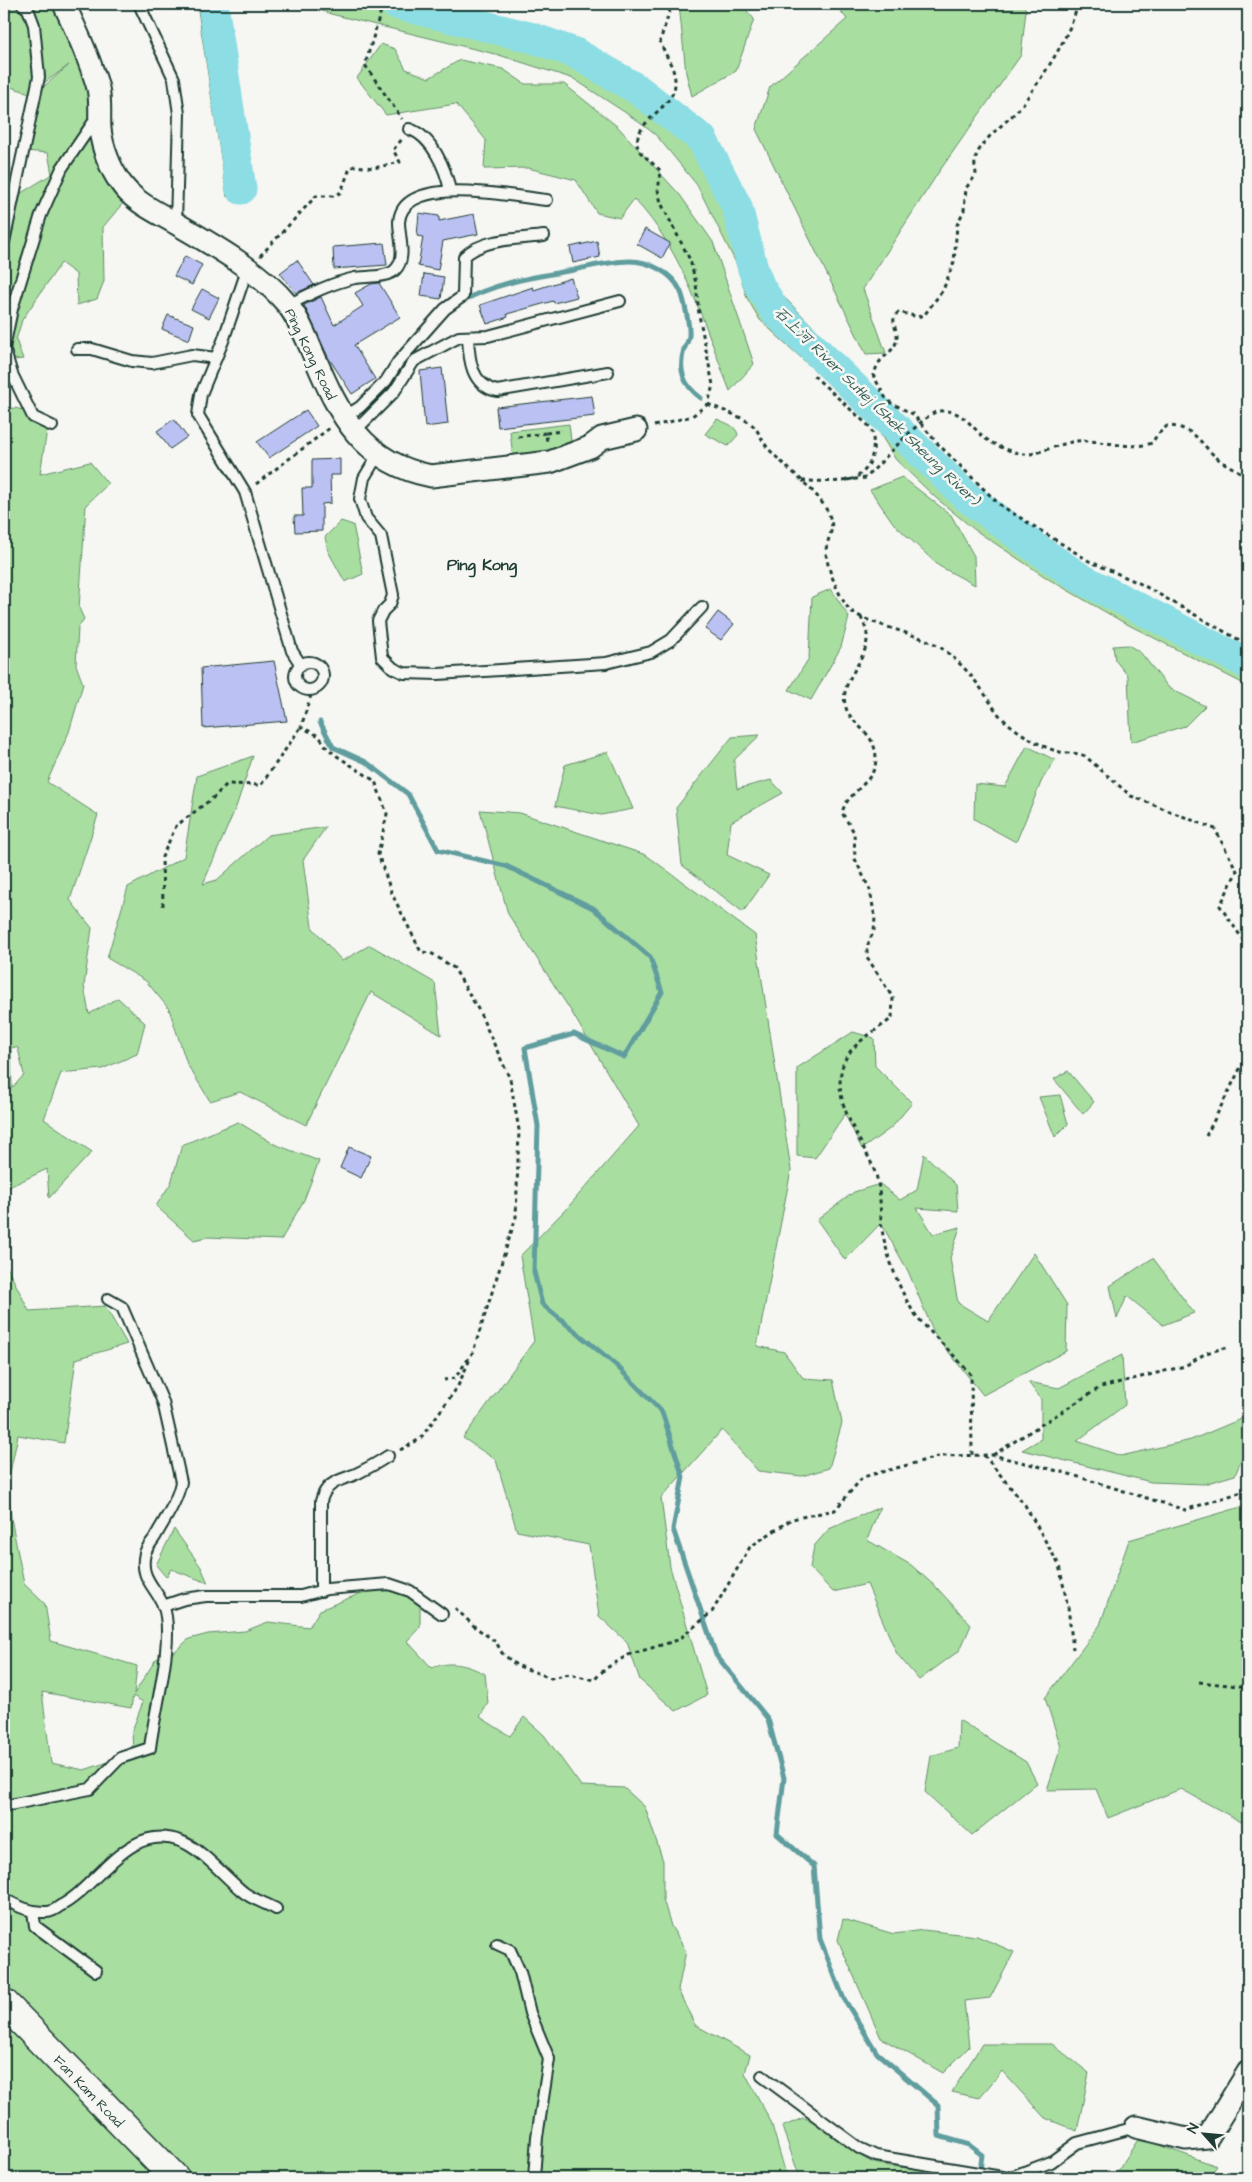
<svg xmlns="http://www.w3.org/2000/svg" width="1252" height="2182" font-family="'Architects Daughter','LXGW WenKai TC',sans-serif">
<rect width="100%" height="100%" fill="#f6f6f2"/>
<filter id="ink" filterUnits="userSpaceOnUse"><feTurbulence type="fractalNoise" baseFrequency=".02" numOctaves="2"/><feDisplacementMap in="SourceGraphic" scale="10" xChannelSelector="R" yChannelSelector="G"/><feConvolveMatrix kernelMatrix="1 2 1 2 8 2 1 2 1" color-interpolation-filters="sRGB"/></filter>
<g filter="url(#ink)">
<!-- green -->
<g fill="#a9dea1" stroke="#648e6a" fill-rule="evenodd">
<polygon points="4,4 60,4 101,121 133,191 103,227 104,281 97,299 77,305 76,274 61,263 22,320 16,340 23,359 4,361 4,243 18,195 52,174 48,153 25,151 35,94 69,65 30,93 4,85"/>
<polygon points="197,4 226,4 252,189 227,197"/>
<polygon points="303,4 436,4 558,36 627,71 662,95 705,132 742,204 753,245 778,291 963,479 1006,517 1086,566 1248,651 1248,686 1121,621 1050,580 975,530 936,498 896,460 876,427 760,320 747,298 736,263 697,185 656,135 632,117 574,79 499,55 331,14"/>
<polygon points="679,4 741,4 754,19 736,71 692,96 686,73"/>
<polygon points="835,4 1023,4 1026,10 1021,55 938,173 863,289 886,353 866,354 756,129 770,87 847,19"/>
<path d="M381 44 395 49 406 69 429 78 460 60 503 69 525 84H564L618 127 680 195 713 242 754 364 730 391C704 325 684 251 634 199L620 218 597 213 576 180 528 168 484 169 486 140 456 104 386 115 357 78Z"/>
<path d="M15 408 49 417 40 474 90 462 108 484 86 505 79 608 84 619 78 627 76 665 83 684 69 732 47 782 98 815 70 900 92 928 84 986 89 1014 118 998 145 1023 137 1054 102 1069 61 1073 44 1119 92 1152 49 1198 47 1169 9 1187 4 1210V923L9 918 4 916V409ZM11 1047 18 1048 24 1075 12 1088Z"/>
<path d="M717 419C725 423 736 425 738 435L728 446 705 434Z"/>
<polygon points="569,424 572,449 513,458 510,431"/>
<polygon points="902,477 951,515 974,556 975,585 939,566 894,524 870,490"/>
<polygon points="341,521 353,525 363,574 345,582 328,551 325,537"/>
<polygon points="831,589 849,617 841,647 811,700 789,690 809,658 812,597"/>
<polygon points="1128,645 1140,652 1169,688 1205,706 1185,726 1131,742 1128,676 1115,660 1113,646"/>
<polygon points="760,735 734,760 737,789 771,780 783,793 731,822 727,855 769,875 743,912 682,865 676,808 732,737"/>
<polygon points="1027,746 1055,760 1042,780 1016,842 974,819 975,784 1005,787"/>
<polygon points="608,752 633,809 601,815 555,806 565,765"/>
<polygon points="253,756 236,807 203,884 217,880 268,835 326,827 303,860 312,927 342,961 370,945 435,983 441,1035 371,992 306,1125 240,1092 210,1101 187,1064 169,1009 146,981 107,958 128,887 184,857 197,776"/>
<polygon points="480,810 520,813 646,855 755,935 791,1170 757,1346 784,1352 803,1378 833,1380 842,1423 829,1468 802,1476 758,1471 722,1430 661,1498 670,1567 707,1695 676,1711 640,1680 627,1642 599,1616 589,1545 517,1531 496,1460 463,1438 534,1341 520,1256 569,1206 639,1126 571,1011 508,914"/>
<polygon points="853,1032 874,1038 875,1066 912,1103 892,1127 862,1149 845,1114 815,1158 797,1156 797,1068"/>
<polygon points="1068,1071 1094,1102 1083,1114 1054,1079"/>
<polygon points="1060,1095 1068,1124 1055,1137 1039,1097"/>
<polygon points="238,1122 274,1144 319,1161 304,1200 281,1240 207,1237 194,1240 156,1206 171,1183 182,1145"/>
<polygon points="924,1154 956,1185 958,1211 917,1208 933,1234 960,1227 950,1258 958,1303 988,1321 1034,1253 1067,1305 1066,1351 983,1395 935,1335 908,1271 881,1223 845,1260 817,1220 854,1192 880,1184 900,1200 917,1190"/>
<polygon points="1153,1258 1194,1313 1163,1325 1127,1296 1117,1319 1110,1286"/>
<path d="M4 1261 29 1311 105 1306 127 1344 76 1359 64 1443 18 1435 8 1482 11 1518 24 1584 45 1604 51 1641 137 1666 134 1694 156 1659 174 1652 189 1639 208 1634 245 1631 268 1622 309 1627 320 1610 371 1589 405 1593 420 1601V1627L407 1641 432 1668C450 1660 468 1665 485 1674L488 1703 480 1717 510 1736 524 1717 544 1735 581 1786 624 1788 645 1807 663 1861V1899L671 1926 686 1951 678 1990 695 2025 750 2055 745 2073 771 2122 787 2178H4ZM42 1692 131 1708 133 1696 143 1702 132 1731 133 1754 84 1770 51 1763Z"/>
<polygon points="1122,1355 1125,1405 1077,1441 1121,1456 1191,1440 1248,1416 1248,1444 1235,1475 1204,1484 1151,1482 1022,1450 1041,1439 1041,1399 1028,1382 1059,1388"/>
<polygon points="1248,1505 1248,1823 1245,1824 1181,1789 1108,1818 1096,1789 1047,1790 1061,1747 1045,1698 1100,1625 1129,1540"/>
<polygon points="880,1507 867,1540 911,1565 937,1588 971,1625 960,1650 919,1680 897,1654 867,1584 833,1592 810,1568 814,1546 829,1529"/>
<polygon points="174,1529 201,1567 208,1583 171,1569 166,1577 156,1565"/>
<polygon points="959,1720 1026,1762 1037,1783 972,1835 925,1792 931,1756 958,1748"/>
<polygon points="843,1919 894,1934 923,1930 977,1936 1014,1952 990,1998 964,2001 969,2047 943,2073 881,2038 838,1940"/>
<polygon points="982,2044 1052,2044 1089,2073 1077,2131 1045,2118 1002,2071 979,2098 952,2092"/>
<path d="M803 2118C823 2121 850 2153 872 2162 888 2168 917 2168 934 2170L930 2178H800L782 2127Z"/>
<polygon points="1139,2138 1217,2166 1208,2178 1117,2178 1116,2174"/>
</g>
<g fill="none" stroke-linecap="round" stroke-linejoin="round">
<!-- stream -->
<g stroke="#609d9e" stroke-width="5">
<path d="M461 302C496 282 535 277 574 270 592 266 612 261 630 261 649 261 672 273 680 290 684 298 690 327 689 335 689 340 686 345 684 349 678 370 683 385 701 398"/>
<polyline points="320,722 333,747 366,762 408,794 438,850 506,866 593,908 650,957 662,992 624,1057 574,1034 525,1048 538,1126 534,1272 542,1304 615,1364 662,1412 683,1477 673,1529 716,1655 768,1719 784,1778 777,1834 814,1866 820,1939 843,1997 877,2053 938,2105 939,2136 969,2145 982,2155 979,2178"/>
</g>
<!-- river -->
<g stroke="#8cdde4" stroke-width="31">
<polyline points="213,4 241,189"/>
<polyline points="396,4 533,38 575,53 637,89 702,139 737,207 753,269 760,287 776,312 967,497 1033,546 1082,579 1248,664"/>
</g>
</g>
<!-- building -->
<g fill="#bbc2f3" stroke="#1f3d34">
<polygon points="419,213 439,216 439,221 474,214 478,234 443,241 438,270 418,266 423,237 417,236"/>
<polygon points="645,229 670,243 662,258 637,244"/>
<polygon points="597,241 600,257 573,263 570,247"/>
<polygon points="384,243 387,265 334,269 333,247"/>
<polygon points="185,256 202,265 192,285 174,276"/>
<polygon points="297,260 314,285 296,293 280,273"/>
<polygon points="424,274 444,277 441,299 421,296"/>
<polygon points="571,278 577,297 554,303 553,301 507,314 508,317 487,324 480,305 533,287 534,290"/>
<polygon points="379,283 400,317 354,345 375,379 352,394 328,357 304,305 321,297 334,325 363,306 355,293 371,284"/>
<polygon points="202,289 219,298 209,318 191,309"/>
<polygon points="168,315 194,325 189,340 162,329"/>
<polygon points="442,368 448,424 425,427 420,371"/>
<polygon points="592,396 595,416 498,427 496,407"/>
<polygon points="306,410 317,426 269,458 257,442"/>
<polygon points="174,419 187,437 170,449 157,431"/>
<polygon points="340,459 340,475 330,475 331,503 322,504 322,531 295,532 294,516 303,516 302,488 312,488 312,460"/>
<polygon points="718,612 734,624 721,640 705,629"/>
<polygon points="274,661 287,721 203,728 201,668"/>
<polygon points="349,1147 371,1156 361,1178 340,1168"/>
</g>
<g fill="none" stroke-linecap="round" stroke-linejoin="round">
<defs>
<g id="service">
<polyline points="139,4 174,79 179,114 176,224"/>
<path d="M409 129C432 136 446 169 450 191"/>
<polyline points="4,242 39,77 34,25 28,9 22,4"/>
<polyline points="247,270 223,341 201,394 198,415 245,492 292,651 301,665"/>
<path d="M288 305C310 294 331 283 355 278 366 276 387 278 395 270 407 259 399 237 399 222 402 172 515 197 547 200"/>
<path d="M468 337C469 360 471 385 497 391L608 372"/>
<polyline points="77,349 92,349 132,361 152,363 192,355 216,358"/>
<path d="M343 418 360 407 386 381 398 362 445 309 463 296 464 257C482 238 520 239 544 236"/>
<polyline points="52,426 33,417 12,374 4,348 12,309 41,215 62,168 97,117"/>
<polyline points="354,432 394,392 414,361 459,337 488,336 620,301"/>
<polyline points="379,453 364,478 360,499 366,518 381,536 393,595 390,604 383,611 378,621 382,657 393,668 404,673 438,674 606,663 651,652 671,640 702,607"/>
<circle cx="309" cy="676" r="14"/>
<path d="M321 1591V1501C327 1479 343 1481 360 1472 370 1467 379 1462 388 1456"/>
<polyline points="163,1606 184,1599 206,1596 301,1596 327,1589 389,1584 410,1591 442,1614"/>
<path d="M4 1806 90 1789 120 1758 150 1748C154 1712 176 1637 163 1605 155 1586 139 1578 145 1553 147 1547 152 1542 155 1537 165 1519 177 1502 181 1482L163 1402 122 1307 108 1299"/>
<path d="M4 1899C17 1906 31 1913 47 1912 51 1912 56 1909 60 1906 99 1886 127 1822 180 1841 201 1848 225 1877 242 1891 251 1899 265 1903 276 1909"/>
<polyline points="33,1911 35,1926 96,1971"/>
<polyline points="497,1944 510,1950 520,1972 530,2013 549,2059 537,2137 534,2178"/>
<polyline points="762,2076 859,2148 876,2156 1008,2178 1051,2162 1077,2143 1136,2127"/>
</g>
<g id="minor">
<path d="M64 4C76 30 90 59 98 88 101 102 99 116 100 129 102 147 110 168 120 182 134 203 157 212 177 224 213 245 261 272 287 304 300 320 307 340 315 358 339 415 363 463 431 476L550 462 590 447 602 438 636 430"/>
<polyline points="1136,2127 1186,2139 1208,2137 1248,2072"/>
</g>
<polyline id="secondary" points="4,2003 175,2178"/>
</defs>
<!-- service casing -->
<use href="#service" stroke="#1f3d34" stroke-width="14"/>
<!-- minor casing -->
<use href="#minor" stroke="#1f3d34" stroke-width="25"/>
<!-- secondary casing -->
<use href="#secondary" stroke="#1f3d34" stroke-width="31"/>
<!-- path -->
<g stroke="#1f3d34" stroke-width="3" stroke-dasharray="4 4" stroke-linecap="butt">
<polyline points="383,4 365,65 402,119"/>
<path d="M1078 4C1068 40 1046 71 1025 101 1013 120 981 136 975 160 974 164 976 170 976 175L966 188 964 210 957 225 954 262 943 290 925 314 918 317 899 312C888 319 898 329 897 338 896 350 884 355 878 364 876 368 875 372 873 375L885 397 891 403 913 414 937 443 1000 505 1089 561 1141 584 1248 645"/>
<polyline points="260,256 316,196 335,196 341,192 350,168 355,166 374,168 400,162 393,150 403,138"/>
<path d="M708 404C721 410 738 415 750 423 758 429 761 439 767 447 784 468 825 494 831 521 834 530 827 540 826 550 825 564 840 599 849 609 861 622 913 633 933 643 953 654 971 674 984 693 990 701 996 713 1004 720 1019 733 1040 747 1060 752 1069 754 1076 752 1085 756L1131 796 1215 829 1237 871 1220 906 1248 947"/>
<path d="M654 426 692 416 708 404 713 385 699 315 696 283 690 260 661 203 658 190 661 171 640 152 637 145C636 118 677 107 675 81 675 67 664 54 660 41L672 4"/>
<polyline points="546,433 562,431"/>
<polyline points="518,437 546,433 547,443"/>
<path d="M846 480 866 478C879 465 924 413 939 411 964 408 973 431 989 441 999 447 1014 453 1025 454 1034 456 1064 442 1077 441 1102 439 1128 451 1152 443L1157 435 1167 426C1198 427 1200 446 1221 461 1230 467 1240 471 1248 478"/>
<path d="M802 481C815 481 829 482 842 481 870 479 878 451 871 428L813 375"/>
<polyline points="256,484 331,427"/>
<path d="M861 617C863 623 867 629 867 635 869 660 840 679 845 704 849 726 876 730 876 759 875 784 847 791 842 813L854 832 855 859 870 890 875 918 874 930 867 947V957L893 998 892 1018C874 1033 848 1044 842 1068 832 1107 864 1140 876 1175 882 1193 879 1216 883 1235 888 1259 903 1301 919 1319 935 1338 955 1355 971 1375L972 1455"/>
<polyline points="311,695 301,727 319,736 327,748 337,756 375,781 387,814 378,854 392,894 421,952 431,953 454,968 478,1009 510,1079 519,1130 516,1217 473,1352 455,1378 444,1380"/>
<polyline points="163,906 162,857 176,826 214,797 227,784 261,785 301,727"/>
<polyline points="1206,1136 1248,1053"/>
<polyline points="400,1450 420,1439 457,1388 470,1359"/>
<polyline points="984,1455 1025,1505 1059,1565 1068,1607 1073,1649"/>
<polyline points="993,1455 1101,1387 1185,1366 1206,1353 1228,1347"/>
<polyline points="455,1608 475,1627 496,1642 502,1653 516,1665 551,1678 570,1674 594,1680 605,1669 628,1655 678,1640 712,1612 750,1547 792,1519 835,1510 863,1477 941,1456 992,1455 1066,1473 1185,1510 1248,1490"/>
<polyline points="1199,1682 1248,1687"/>
</g>
<!-- service -->
<use href="#service" stroke="#f6f6f2" stroke-width="10"/>
<!-- minor -->
<use href="#minor" stroke="#f6f6f2" stroke-width="21"/>
<!-- secondary -->
<use href="#secondary" stroke="#f6f6f2" stroke-width="28"/>
</g>
</g>
<g text-anchor="middle" stroke-width="5" stroke-linejoin="round" paint-order="stroke">
<!-- street labels -->
<g font-size="14" fill="#1f3d34" stroke="#f6f6f2">
<text transform="translate(311 354) rotate(64)" y="5">Ping Kong Road</text>
<text transform="translate(89 2091) rotate(46)" y="5">Fan Kam Road</text>
</g>
<!-- water labels -->
<g font-size="15" font-style="italic" fill="#355d57" stroke="#f6f6f2">
<text transform="translate(877 406) rotate(44)" y="5">石上河 River Sutlej (Shek Sheung River)</text>
</g>
<!-- quarter labels -->
<g font-size="16" font-weight="bold" fill="#1f3d34" stroke="#f6f6f2">
<text x="482" y="570">Ping Kong</text>
</g>
</g>
<!-- margin -->
<rect width="1252" height="2182" fill="none" stroke="#f6f6f2" stroke-width="20"/>
<rect x="10" y="10" width="1232" height="2162" fill="none" stroke="#1f3d34" stroke-width="2" filter="url(#ink)"/>
<!-- north arrow -->
<g transform="translate(1204 2134) rotate(297)" stroke="#f6f6f2" stroke-width="4" paint-order="stroke">
<path d="M0-4L9 19L0 12L-9 19Z" fill="#1f3d34"/>
<text y="-8" font-size="14" font-weight="bold" text-anchor="middle" fill="#1f3d34">N</text>
</g>
</svg>
